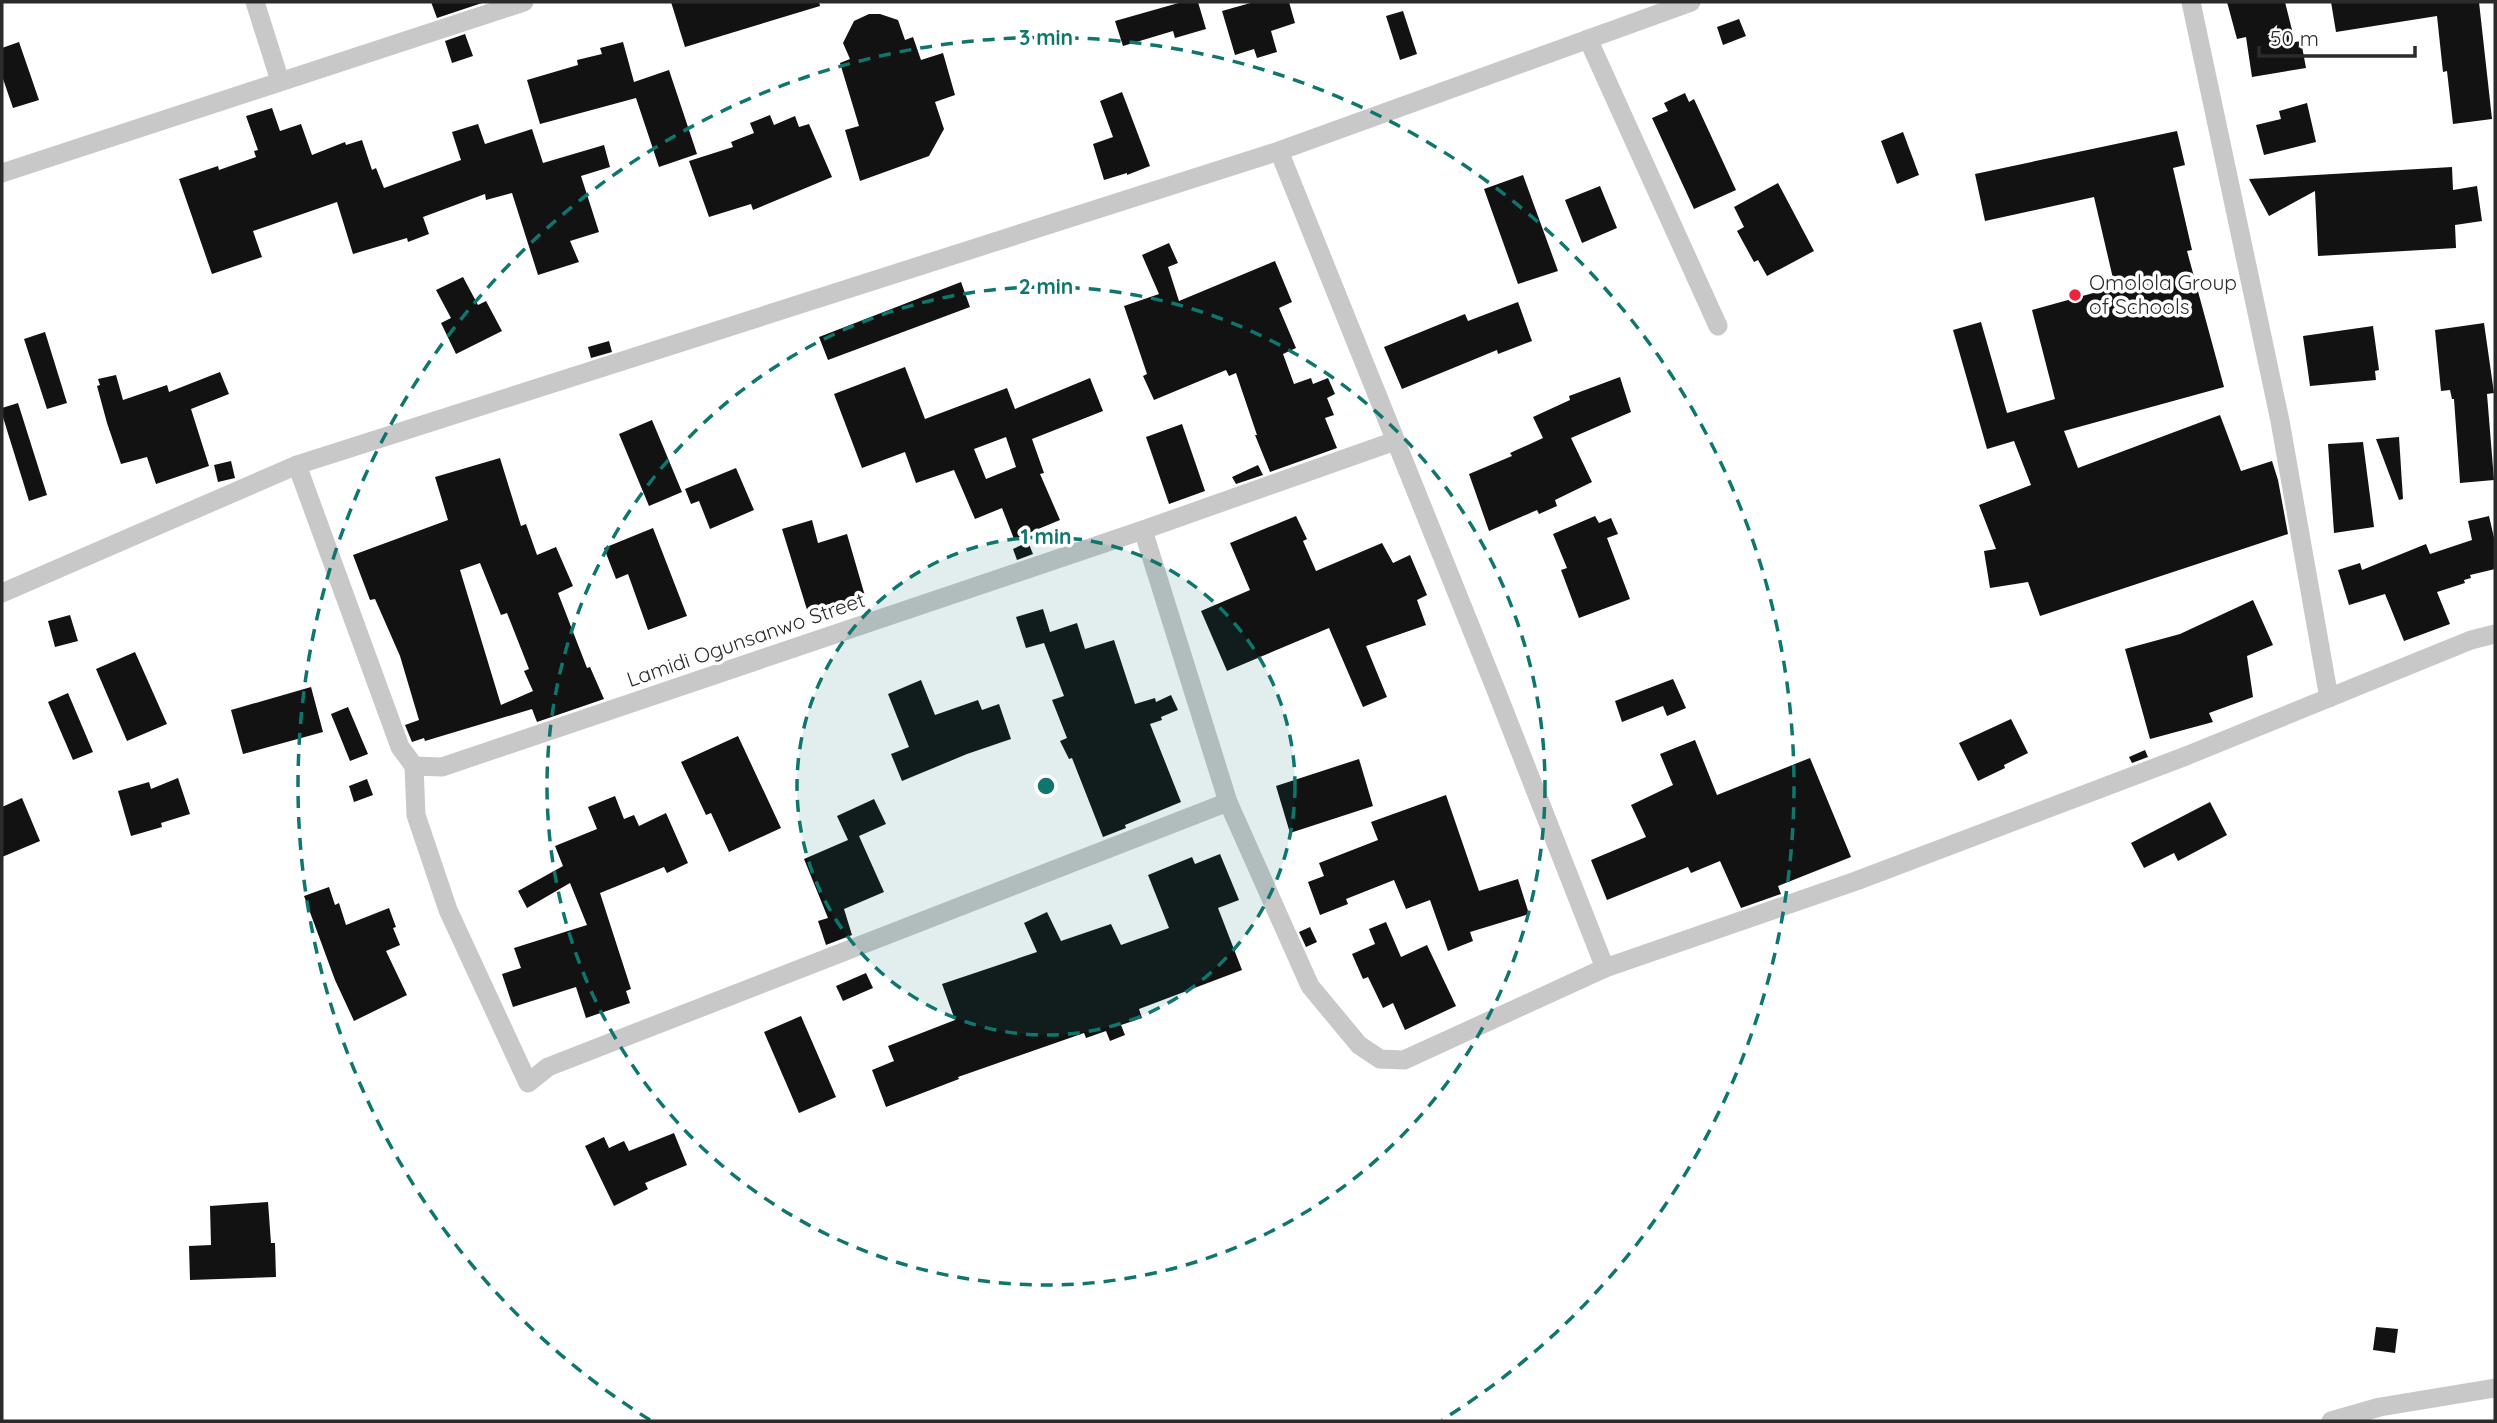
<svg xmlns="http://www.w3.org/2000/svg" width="2497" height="1423" font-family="Quicksand,sans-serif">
<rect width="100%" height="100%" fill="#fff"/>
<!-- building -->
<g fill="#121212" fill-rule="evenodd">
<polygon points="431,2 485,2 437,18"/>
<polygon points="671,2 819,2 820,6 685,47"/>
<polygon points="1182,2 1198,2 1206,29 1175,38 1173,31 1123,46 1115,21"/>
<polygon points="1254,2 1289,2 1295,23 1271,31 1277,52 1257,58 1254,49 1235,55 1222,11"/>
<polygon points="2227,2 2285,2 2295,42 2301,41 2306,68 2252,77 2246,37 2237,39"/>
<polygon points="2331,2 2479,2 2492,119 2453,124 2447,71 2443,72 2437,16 2336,32"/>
<polygon points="1403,11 1417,54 1400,60 1386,16"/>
<polygon points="869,14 880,14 898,20 905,40 913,37 921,60 943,53 955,95 935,102 944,129 929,156 860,181 845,130 859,126 840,63 850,59 843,43 854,21"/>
<polygon points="1739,19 1746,36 1723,45 1717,27"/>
<polygon points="465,34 473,56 452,63 445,41"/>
<polygon points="19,42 39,100 13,108 2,76 2,48"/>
<polygon points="623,42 634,82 669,70 697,154 659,167 636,98 540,124 527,80 578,65 577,60 602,54 600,48"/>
<polygon points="1122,92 1150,166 1127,175 1127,173 1104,180 1093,144 1113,137 1100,101"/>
<polygon points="1685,93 1689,102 1694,99 1736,190 1694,209 1652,118 1668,111 1664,103"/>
<polygon points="2307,103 2316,142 2264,155 2256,125 2281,119 2279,111"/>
<polygon points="272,108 280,131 301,124 312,155 345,142 346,145 362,140 372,170 376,168 384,188 461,160 452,132 478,124 485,144 532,129 543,163 604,145 610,167 581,176 599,232 570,241 579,262 538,275 512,193 486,200 485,194 423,217 429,234 408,242 407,238 353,254 337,202 253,231 262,257 212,274 179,179 218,166 219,170 256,157 254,151 258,150 246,116"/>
<polygon points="770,115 774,125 795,116 799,127 809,124 832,177 753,210 751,204 709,217 689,161 733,147 731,142 754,133 750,123"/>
<polygon points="2177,131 2185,165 2173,168 2192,250 2187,251 2224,387 2064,431 2078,468 2220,415 2241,471 2272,461 2278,480 2288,534 2040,616 2028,582 1990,588 1984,551 1996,549 1979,505 2031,485 2014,441 1987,449 1953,330 1981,322 2007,413 2055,399 2032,310 2115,287 2094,197 1985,221 1975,174"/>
<polygon points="1903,132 1919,175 1897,184 1881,141"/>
<polygon points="2452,167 2453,190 2477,186 2482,221 2455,225 2456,248 2318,256 2315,191 2269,216 2249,179"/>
<polygon points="1523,175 1558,271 1518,284 1484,189"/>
<polygon points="1778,183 1814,251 1767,276 1758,260 1754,262 1737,231 1744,227 1734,207"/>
<polygon points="1600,186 1617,228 1582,243 1565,200"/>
<polygon points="1169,243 1178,263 1168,267 1179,301 1275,261 1292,302 1279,308 1296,348 1283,354 1294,384 1311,378 1313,384 1328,378 1335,394 1327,398 1334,415 1325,418 1337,448 1270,472 1255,435 1257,435 1236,373 1229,376 1226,370 1154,400 1143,376 1147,374 1124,306 1159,294 1142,255"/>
<polygon points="463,277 478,305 486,301 502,331 456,354 441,323 451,318 436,290"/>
<polygon points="961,282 970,307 828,360 819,337"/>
<polygon points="1518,302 1532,341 1498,354 1497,350 1402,389 1384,347 1465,314 1468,321"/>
<polygon points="2484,323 2494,393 2487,394 2494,480 2460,483 2454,399 2452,399 2450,390 2441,391 2435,330"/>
<polygon points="2373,326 2379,370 2375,371 2376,380 2310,386 2303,336"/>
<polygon points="45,332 67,403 47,409 24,339"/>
<polygon points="609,341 612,352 591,358 588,347"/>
<path d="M905 367 925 419 1007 388 1015 409 1090 378 1103 411 1032 439 1044 473 1040 474 1060 520 1014 539 1002 508 975 519 954 470 916 483 905 452 862 468 834 394ZM1006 437 1016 467 986 479 974 449Z"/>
<polygon points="220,372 229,394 191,409 209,466 156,484 147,457 121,464 107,423 97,386 100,385 98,379 116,375 123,400 167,385 169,392"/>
<polygon points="1620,377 1631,412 1571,438 1592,482 1555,500 1557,506 1539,514 1537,510 1489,531 1469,474 1512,456 1510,453 1543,438 1533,417 1570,400 1569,396"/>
<polygon points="18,403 47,495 29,501 2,414 2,408"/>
<polygon points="652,420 682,492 649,506 619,434"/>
<polygon points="1182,424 1205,491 1169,504 1146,437"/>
<polygon points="2399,437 2403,499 2399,500 2376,439"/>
<polygon points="2363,442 2374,527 2334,533 2328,444"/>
<path d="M500 458 521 526 526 524 537 555 556 547 573 586 558 593 587 668 590 667 604 699 537 722 532 709 425 741 424 738 412 742 405 725 419 720 400 656 375 599 370 600 353 555 448 520 435 477ZM480 563 501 615 507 613 529 669 524 671 533 691 501 705 460 570Z"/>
<polygon points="231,461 235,478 218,482 214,465"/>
<polygon points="1258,465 1263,475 1236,484 1232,477"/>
<polygon points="736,468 754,510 710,529 699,501 691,504 685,489"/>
<polygon points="1296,516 1307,539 1303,541 1316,571 1382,543 1393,563 1410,555 1427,595 1417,600 1426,625 1366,646 1387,697 1363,707 1329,628 1227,671 1201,611 1250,590 1230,543"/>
<polygon points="1595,516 1599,523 1611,518 1618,534 1607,538 1630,599 1579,618 1561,570 1567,568 1553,534"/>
<polygon points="2489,516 2495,542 2495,569 2470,575 2471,578 2464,580 2465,583 2437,592 2450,624 2404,641 2385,594 2349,605 2338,570 2360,563 2362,570 2426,544 2430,554 2472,540 2468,521"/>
<polygon points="812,520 818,543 847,534 865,596 808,613 782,529"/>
<polygon points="653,528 687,616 648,630 628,574 616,579 604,548"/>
<polygon points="1028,542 1033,554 1017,560 1013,549"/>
<polygon points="2253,600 2273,645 2247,656 2253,697 2209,713 2213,722 2150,739 2125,649 2180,634"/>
<polygon points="1043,609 1050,632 1077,623 1085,649 1114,640 1135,704 1155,698 1156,702 1171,695 1178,710 1161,717 1162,720 1150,724 1181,802 1125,825 1126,828 1103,837 1072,758 1069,759 1060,741 1067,738 1052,700 1064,696 1044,643 1026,648 1016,617"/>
<polygon points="70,615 78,641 55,647 48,621"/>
<polygon points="135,652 167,724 127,741 96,669"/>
<polygon points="1673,679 1686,708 1667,716 1663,706 1622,722 1615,701"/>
<polygon points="921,680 935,715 978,700 982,710 999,704 1011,739 967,754 902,781 891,754 909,747 888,694"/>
<polygon points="311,687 323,732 243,754 231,710"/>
<polygon points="68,693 93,752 73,760 48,702"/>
<polygon points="348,707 368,754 350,761 331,714"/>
<polygon points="2011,719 2028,753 2004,765 2005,768 1978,781 1959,743"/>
<polygon points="738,736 781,828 729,852 711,813 706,815 681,762"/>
<polygon points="1695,740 1717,795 1810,758 1851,857 1778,886 1781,894 1741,908 1720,861 1691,873 1688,867 1607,900 1591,860 1646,837 1631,805 1673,785 1660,754"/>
<polygon points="2145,750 2148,757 2132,763 2129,757"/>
<polygon points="1359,759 1373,806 1290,833 1276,786"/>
<polygon points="178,778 190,814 161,823 162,827 131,836 118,791 149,782 151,789"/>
<polygon points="367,779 373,795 354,802 349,786"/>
<polygon points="1446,795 1479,891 1518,879 1529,914 1470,932 1473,941 1448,951 1430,900 1406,909 1394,880 1346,899 1348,904 1320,915 1308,882 1324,876 1319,863 1378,840 1371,822"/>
<polygon points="615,796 624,819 634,815 639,826 666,813 688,863 667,873 664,867 600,893 631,989 626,991 630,1003 586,1018 576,987 513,1007 502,974 521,968 514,948 587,925 570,883 527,908 518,891 563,866 555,846 597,829 588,807"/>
<polygon points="22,798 40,841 2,857 2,807"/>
<polygon points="874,799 886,824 859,836 884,892 844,909 852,935 826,945 818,921 828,918 804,859 848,840 837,816"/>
<polygon points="2210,802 2227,835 2178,861 2174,853 2144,868 2131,843"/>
<polygon points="1220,854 1239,900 1218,908 1242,970 1139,1009 1142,1018 1121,1025 1125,1035 1110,1041 1106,1031 1086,1038 1084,1033 958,1077 959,1079 886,1107 872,1070 894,1061 888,1046 955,1020 942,984 1037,952 1024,923 1047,912 1061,941 1111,924 1121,945 1169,928 1148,875 1192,857 1195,864"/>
<polygon points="329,887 335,905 339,903 346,925 389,908 396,927 393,928 400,945 386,951 407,995 354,1021 335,980 304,896"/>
<polygon points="1386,922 1401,957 1427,945 1456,1006 1405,1030 1393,1003 1383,1008 1368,977 1363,979 1352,954 1375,944 1369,929"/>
<polygon points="1310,927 1317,942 1306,947 1299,932"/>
<polygon points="866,973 873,988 843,1001 836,986"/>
<polygon points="801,1016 836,1097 799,1113 764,1032"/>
<polygon points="674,1133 687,1165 645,1183 648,1189 614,1206 585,1146 604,1137 609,1148 624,1141 629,1151"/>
<polygon points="268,1202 271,1243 275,1243 276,1277 190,1280 189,1246 211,1245 210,1206"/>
<polygon points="2376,1327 2398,1329 2395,1353 2373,1350"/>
</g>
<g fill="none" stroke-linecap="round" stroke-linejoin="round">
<!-- street -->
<g stroke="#c8c8c8" stroke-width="19">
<polyline points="255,2 280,81"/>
<polyline points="2191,2 2280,421 2329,698"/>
<polyline points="1588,39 1718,326"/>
<polyline points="1279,151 1496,690 1605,968"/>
<polyline points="2,173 524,2"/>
<polyline points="297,465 400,747 414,766 442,767 1143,530 1395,441"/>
<polyline points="1143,530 1228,802 1310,986 1359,1045 1380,1059 1404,1060 1605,968 1856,881 2186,756 2471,640 2495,634"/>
<polyline points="2,593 297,465 1279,151 1691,2"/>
<polyline points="414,766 416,815 448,910 528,1083 548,1067 1228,802"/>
<polyline points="2331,1421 2380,1407 2495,1388"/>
</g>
</g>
<!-- distance rings -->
<circle cx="1046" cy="786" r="249" fill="#0f766e" fill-opacity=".12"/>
<g fill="none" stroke="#0f766e" stroke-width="3.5" stroke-dasharray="12 9">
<circle cx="1046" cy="786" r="249"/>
<circle cx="1046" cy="786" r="499"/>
<path d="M650 1420A748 748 0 1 1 1442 1420"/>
</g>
<!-- markers -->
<circle fill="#ec243f" stroke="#fff" stroke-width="2.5" cx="2075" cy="295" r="7"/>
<g text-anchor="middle" stroke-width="7" stroke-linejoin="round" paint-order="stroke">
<!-- poi labels -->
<g font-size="21" fill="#2b2b2b" stroke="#fff" text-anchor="start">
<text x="2089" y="290">Omolola Group<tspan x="2089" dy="24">of Schools</tspan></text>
</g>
<!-- street labels -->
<g font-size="21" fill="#2b2b2b" stroke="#fff">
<text transform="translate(746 640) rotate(-19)" y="7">Lamidi Ogunsanwo Street</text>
</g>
</g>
<circle cx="1046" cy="786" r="10" fill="#0f766e" stroke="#fff" stroke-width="3.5"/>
<g font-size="21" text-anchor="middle" font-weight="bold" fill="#0f766e" stroke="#fff" stroke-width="7" stroke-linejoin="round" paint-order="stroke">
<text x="1046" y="45">3 min</text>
<text x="1046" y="294">2 min</text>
<text x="1046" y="544">1 min</text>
</g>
<!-- border -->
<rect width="2497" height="1423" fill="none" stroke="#2b2b2b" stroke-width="7"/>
<!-- scale -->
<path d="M2259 46v10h156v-10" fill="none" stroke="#2b2b2b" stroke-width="3.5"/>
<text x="2270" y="46" font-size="21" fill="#2b2b2b" stroke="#ffffff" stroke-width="5" paint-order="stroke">50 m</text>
</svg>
